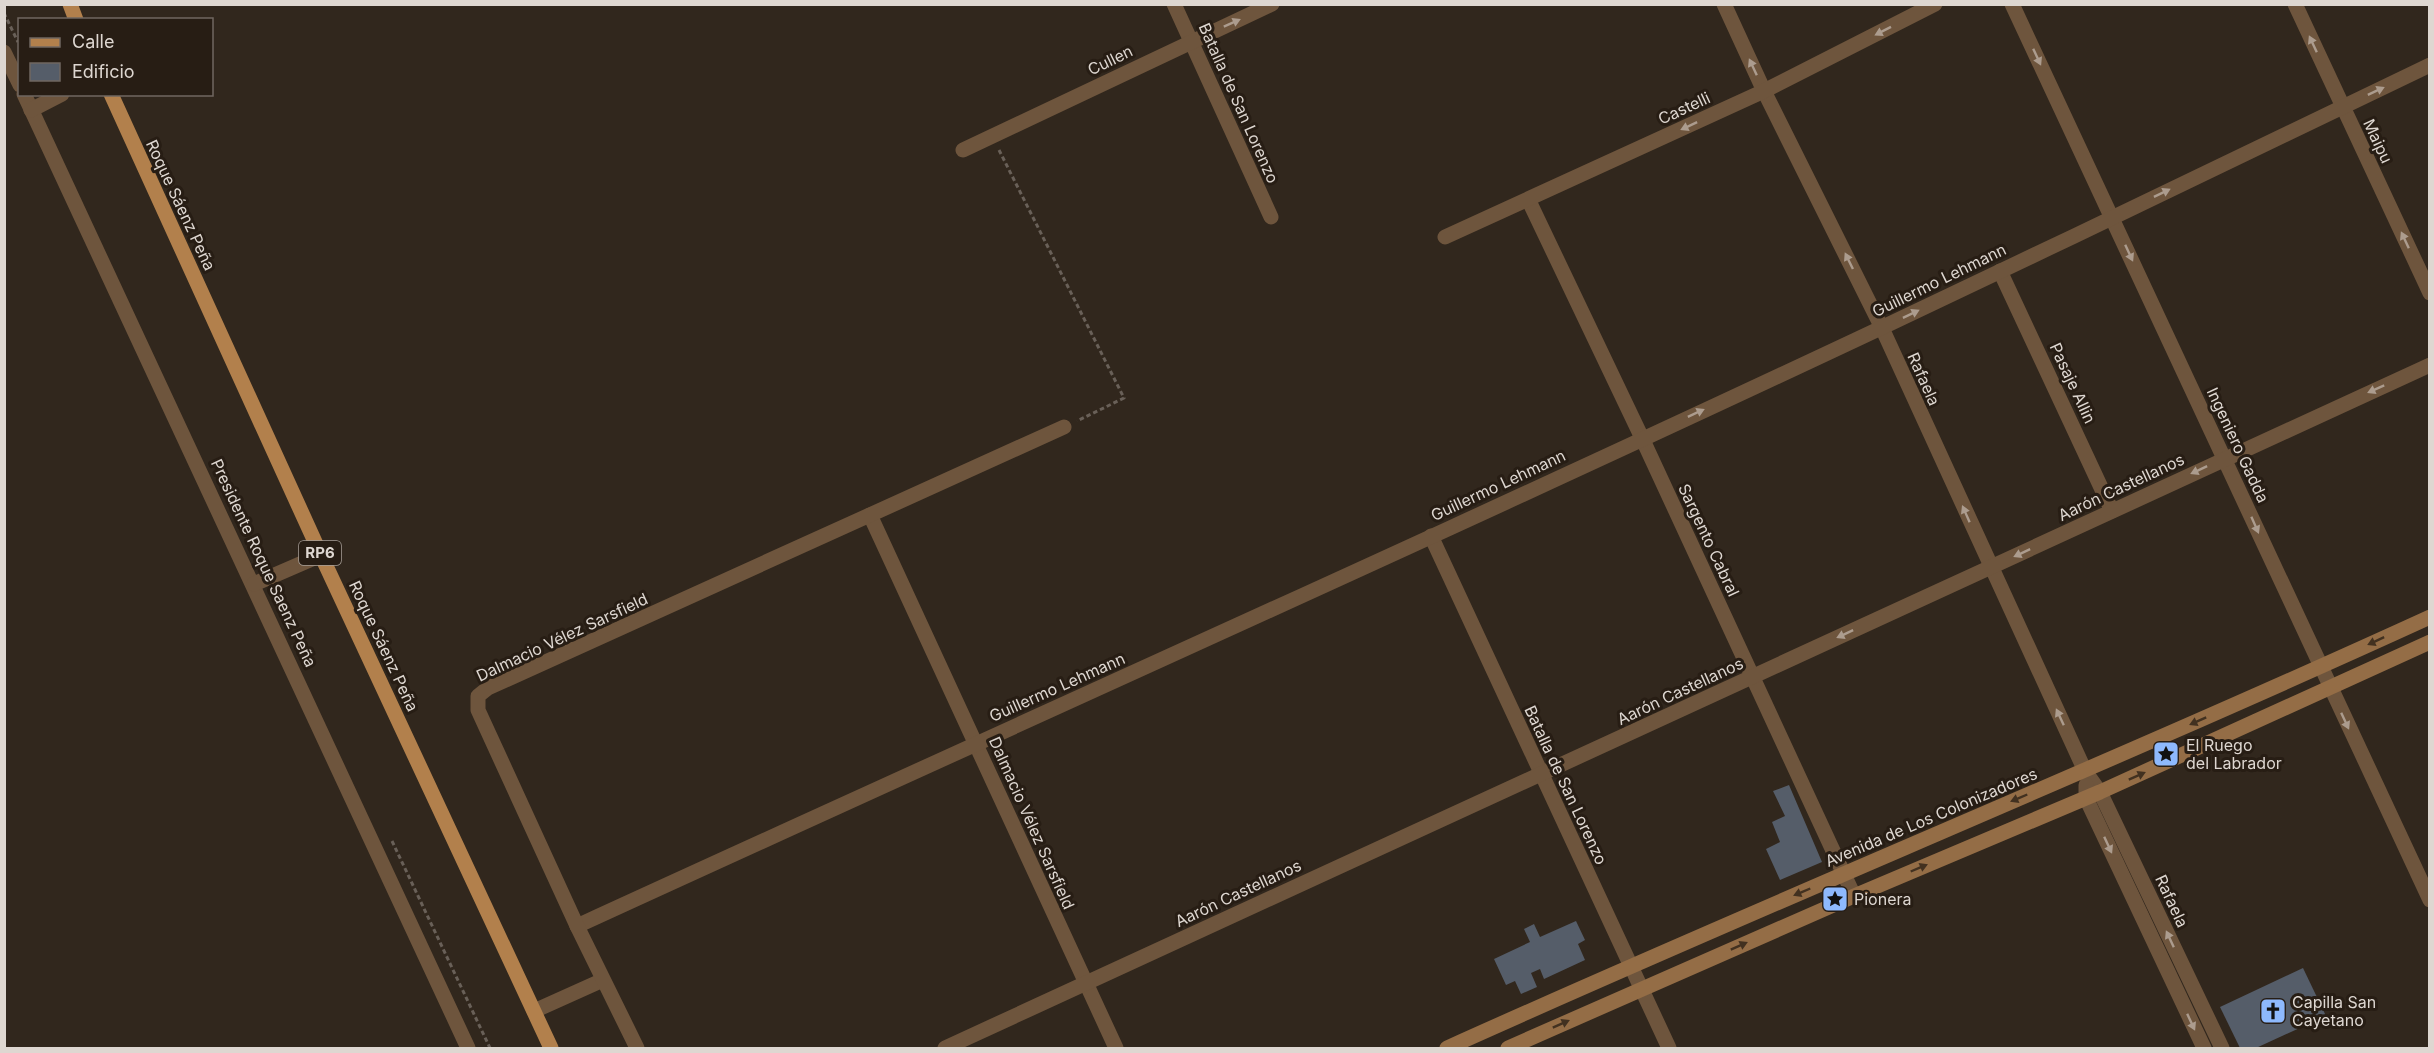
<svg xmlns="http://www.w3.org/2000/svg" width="2434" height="1053" font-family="Inter,sans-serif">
<rect width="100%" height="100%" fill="#31271d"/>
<!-- building -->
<g fill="#555d69">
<polygon points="1789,785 1822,862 1780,880 1766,849 1780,842 1772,822 1785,816 1773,791"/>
<polygon points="1576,921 1585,940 1578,944 1585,960 1544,979 1540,969 1531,973 1537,987 1521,994 1515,981 1506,985 1494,959 1530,942 1524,929 1534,924 1540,937"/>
<polygon points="2303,968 2326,1016 2256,1048 2240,1048 2220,1007"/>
</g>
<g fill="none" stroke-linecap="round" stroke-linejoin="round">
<!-- path -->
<g stroke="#696058" stroke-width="3" stroke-dasharray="4.5 3" stroke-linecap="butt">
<polyline points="4,13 18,42"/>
<polyline points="999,150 1124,398 1077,421"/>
<polyline points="392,841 490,1048"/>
</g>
<!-- street -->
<g stroke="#6e553d" stroke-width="15">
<polyline points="1174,4 1271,217"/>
<polyline points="1724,4 1764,91 1882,328 2085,771 2100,792 2222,1048"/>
<polyline points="2012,4 2430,900"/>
<polyline points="2295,4 2430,293"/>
<polyline points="4,52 20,85"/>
<polyline points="24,94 468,1048"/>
<polyline points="31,110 62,94"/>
<polyline points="963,150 1272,4"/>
<polyline points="1529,201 1642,438 1854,896"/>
<polyline points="1445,237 1764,91 1935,4"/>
<polyline points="2000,271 2112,511"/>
<polyline points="870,515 1116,1048"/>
<polyline points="1431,536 1669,1048"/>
<polyline points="254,584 321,555"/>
<polyline points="2086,785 2086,798 2204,1048"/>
<path d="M577 926C1013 726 1450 531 1883 327 2066 241 2247 152 2430 65"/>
<polyline points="534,1011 603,980"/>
<polyline points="637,1048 577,926 478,710 478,696 488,688 1064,427"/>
<polyline points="945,1048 2430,365"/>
</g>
<!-- secondary -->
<g stroke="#946d46" stroke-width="15">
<path d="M1447 1048C1773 901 2104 766 2430 617"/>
<polyline points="1508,1048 1854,896 2100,792 2430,642"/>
</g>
<!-- primary -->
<g stroke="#b2804c" stroke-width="15">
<polyline points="70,4 76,20"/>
<polyline points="111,94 321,555 551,1048"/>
</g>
</g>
<!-- one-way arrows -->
<defs><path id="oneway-solid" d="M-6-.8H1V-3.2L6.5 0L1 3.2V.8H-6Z" transform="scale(1.5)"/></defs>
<g fill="#ac9c8e">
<use href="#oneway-solid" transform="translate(1232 23) rotate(-24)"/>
<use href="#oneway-solid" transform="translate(1883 31) rotate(153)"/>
<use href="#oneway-solid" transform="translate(2313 44) rotate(-115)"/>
<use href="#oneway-solid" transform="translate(2037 57) rotate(65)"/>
<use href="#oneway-solid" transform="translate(1753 67) rotate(-115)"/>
<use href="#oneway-solid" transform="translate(2376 91) rotate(-25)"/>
<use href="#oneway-solid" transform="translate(1689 126) rotate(155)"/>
<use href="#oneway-solid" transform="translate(2162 193) rotate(-26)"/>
<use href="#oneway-solid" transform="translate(2405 240) rotate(-115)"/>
<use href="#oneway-solid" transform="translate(2129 253) rotate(65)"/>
<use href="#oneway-solid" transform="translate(1849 261) rotate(-116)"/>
<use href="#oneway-solid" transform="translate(1911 314) rotate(-26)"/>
<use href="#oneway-solid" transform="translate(2376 389) rotate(156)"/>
<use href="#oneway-solid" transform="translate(1696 413) rotate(-25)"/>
<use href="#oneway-solid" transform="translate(2199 470) rotate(155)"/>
<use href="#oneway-solid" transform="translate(1966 514) rotate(-114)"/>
<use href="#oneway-solid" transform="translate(2255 525) rotate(66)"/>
<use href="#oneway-solid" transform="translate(2022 553) rotate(155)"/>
<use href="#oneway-solid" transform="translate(1845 634) rotate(155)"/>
<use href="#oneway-solid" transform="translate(2060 717) rotate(-115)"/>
<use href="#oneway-solid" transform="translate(2345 721) rotate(65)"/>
<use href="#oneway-solid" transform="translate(2108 845) rotate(65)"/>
<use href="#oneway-solid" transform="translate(2170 939) rotate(-115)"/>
<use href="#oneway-solid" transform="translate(2191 1022) rotate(65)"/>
</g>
<g fill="#423120">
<use href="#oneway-solid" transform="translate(2376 641) rotate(155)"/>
<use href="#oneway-solid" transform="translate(2198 721) rotate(156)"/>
<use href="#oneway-solid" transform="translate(2137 776) rotate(-24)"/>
<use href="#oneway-solid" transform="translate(2019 798) rotate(157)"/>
<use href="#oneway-solid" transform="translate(1919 868) rotate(-23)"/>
<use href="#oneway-solid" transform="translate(1802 892) rotate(157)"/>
<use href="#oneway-solid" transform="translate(1739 946) rotate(-24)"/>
<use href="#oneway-solid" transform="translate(1561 1024) rotate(-24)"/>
</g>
<!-- icons -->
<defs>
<symbol id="sight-square" viewBox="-11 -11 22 22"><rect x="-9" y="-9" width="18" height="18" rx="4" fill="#8eb9fd" stroke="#271d14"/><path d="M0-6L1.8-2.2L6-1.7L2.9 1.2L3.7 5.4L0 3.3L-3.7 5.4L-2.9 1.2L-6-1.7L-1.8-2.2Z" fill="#111"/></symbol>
<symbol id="church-square" viewBox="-11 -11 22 22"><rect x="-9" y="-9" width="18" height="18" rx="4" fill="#8eb9fd" stroke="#271d14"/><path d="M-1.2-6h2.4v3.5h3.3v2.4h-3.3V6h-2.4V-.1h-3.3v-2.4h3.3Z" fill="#111"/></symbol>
</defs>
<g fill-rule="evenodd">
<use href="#sight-square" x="2151" y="739" width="30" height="30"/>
<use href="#sight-square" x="1820" y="884" width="30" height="30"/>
<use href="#church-square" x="2258" y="996" width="30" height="30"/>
</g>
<g text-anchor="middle" stroke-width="6" stroke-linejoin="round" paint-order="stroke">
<!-- shield labels -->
<rect fill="#271d14" stroke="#a79f98" stroke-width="1.5" x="299" y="541" width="42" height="24" rx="4.5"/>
<g font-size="15" font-weight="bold" fill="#ded7d1">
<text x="320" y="558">RP6</text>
</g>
<!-- street labels -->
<g font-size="16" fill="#ded7d1" stroke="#271d14">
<text transform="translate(1110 60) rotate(-26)" y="6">Cullen</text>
<text transform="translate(1239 103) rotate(66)" y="6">Batalla de San Lorenzo</text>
<text transform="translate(1684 108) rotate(-25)" y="6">Castelli</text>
<text transform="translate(2378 141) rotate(65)" y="6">Maipu</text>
<text transform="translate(181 205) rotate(65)" y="6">Roque Sáenz Peña</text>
<text transform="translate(1939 280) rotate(-26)" y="6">Guillermo Lehmann</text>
<text transform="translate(1924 379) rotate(66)" y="6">Rafaela</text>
<text transform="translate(2073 383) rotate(65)" y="6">Pasaje Allin</text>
<text transform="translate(2238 445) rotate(65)" y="6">Ingeniero Gadda</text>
<text transform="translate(1498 485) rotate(-25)" y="6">Guillermo Lehmann</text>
<text transform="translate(2121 487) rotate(-25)" y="6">Aarón Castellanos</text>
<text transform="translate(1709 540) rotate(65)" y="6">Sargento Cabral</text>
<text transform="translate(264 563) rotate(65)" y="6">Presidente Roque Saenz Peña</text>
<text transform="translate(562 637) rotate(-25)" y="6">Dalmacio Vélez Sarsfield</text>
<text transform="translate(384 646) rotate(65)" y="6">Roque Sáenz Peña</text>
<text transform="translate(1057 687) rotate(-24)" y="6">Guillermo Lehmann</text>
<text transform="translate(1680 691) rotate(-25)" y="6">Aarón Castellanos</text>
<text transform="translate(1566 785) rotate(65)" y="6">Batalla de San Lorenzo</text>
<text transform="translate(1931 817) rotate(-23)" y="6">Avenida de Los Colonizadores</text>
<text transform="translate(1032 823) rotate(66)" y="6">Dalmacio Vélez Sarsfield</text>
<text transform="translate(1238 893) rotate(-25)" y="6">Aarón Castellanos</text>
<text transform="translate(2172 901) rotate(65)" y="6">Rafaela</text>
</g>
<!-- poi labels -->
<g font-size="16" fill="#ded7d1" stroke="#271d14" text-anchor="start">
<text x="2186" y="751">El Ruego<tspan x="2186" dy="18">del Labrador</tspan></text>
<text x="1854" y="905">Pionera</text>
<text x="2292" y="1008">Capilla San<tspan x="2292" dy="18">Cayetano</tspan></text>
</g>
</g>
<!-- border -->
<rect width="2434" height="1053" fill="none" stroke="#ded7d1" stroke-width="12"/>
<!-- legend -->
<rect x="18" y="18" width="195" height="78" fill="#271d14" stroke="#706760" stroke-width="1.5"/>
<rect x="30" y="38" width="30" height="9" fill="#b2804c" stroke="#706760" stroke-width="1.5"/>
<text x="72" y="48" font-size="18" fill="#ded7d1">Calle</text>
<rect x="30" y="63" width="30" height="18" fill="#555d69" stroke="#706760" stroke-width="1.5"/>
<text x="72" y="78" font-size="18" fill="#ded7d1">Edificio</text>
</svg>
